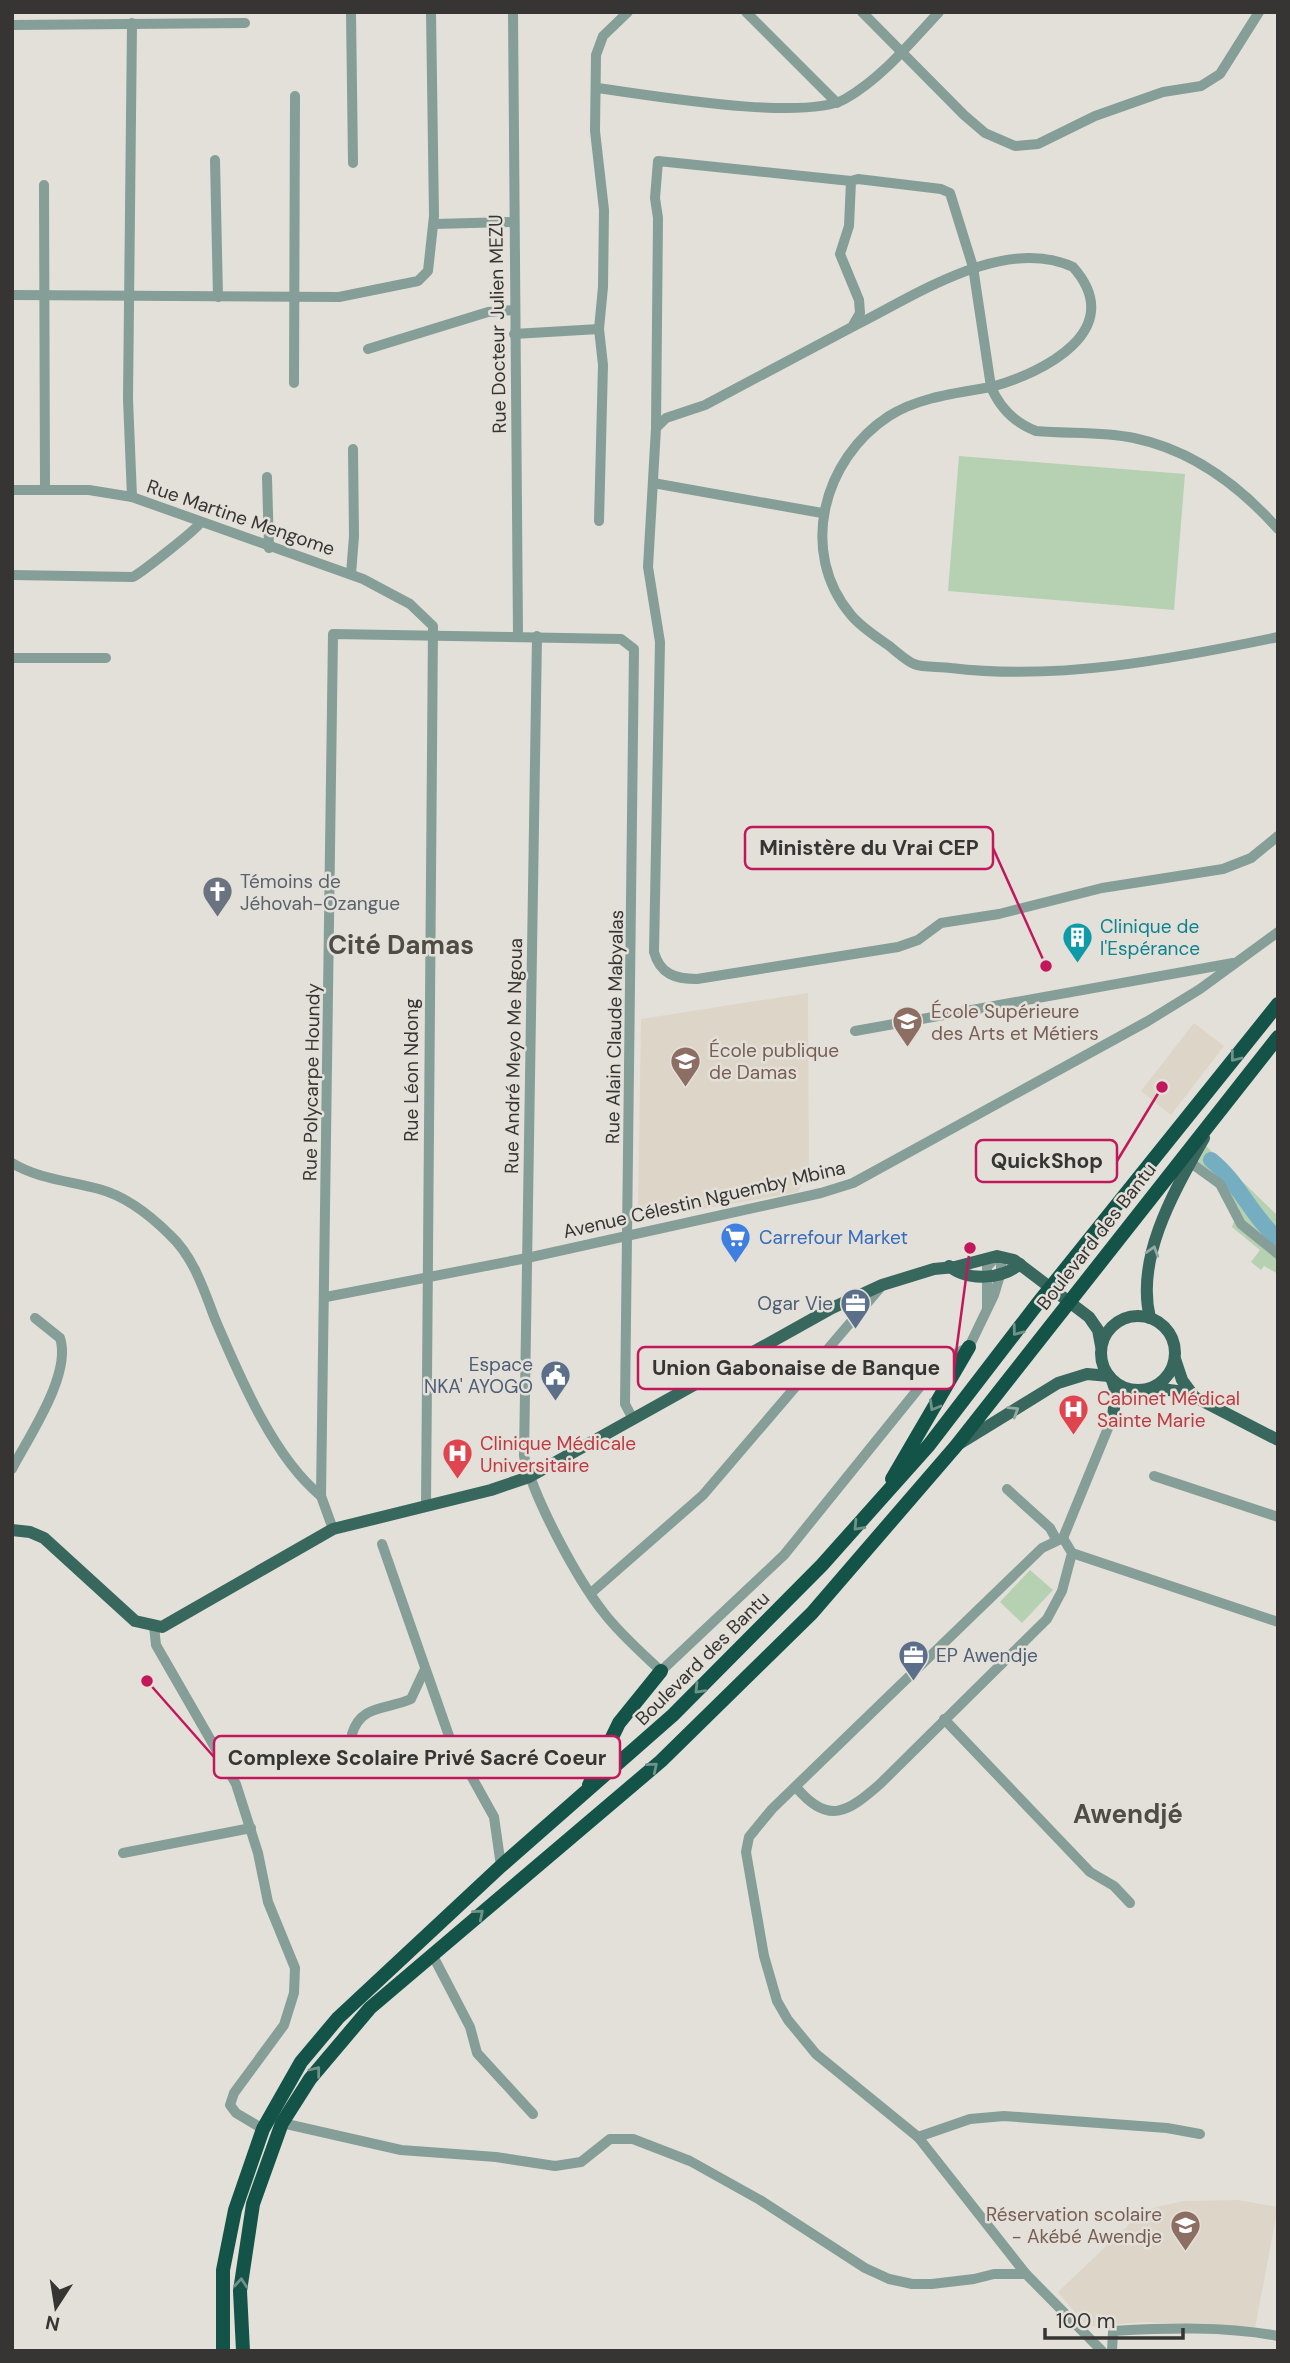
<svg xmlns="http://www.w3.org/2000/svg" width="1290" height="2363" font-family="'DM Sans',sans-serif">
<rect width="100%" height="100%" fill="#e3e0d9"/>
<!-- built -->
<g fill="#ddd5c8">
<polygon points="808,993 809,1171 798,1192 650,1218 642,1216 638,1209 641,1019"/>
<polygon points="1194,1023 1224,1046 1171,1115 1141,1091"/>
<polygon points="1238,2200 1278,2207 1255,2328 1142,2322 1087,2327 1058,2292 1144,2210 1183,2201"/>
</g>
<!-- green -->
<g fill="#b6d0b2">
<polygon points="959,456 1185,474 1174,610 948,591"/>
<polygon points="1206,1146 1278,1216 1278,1274 1264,1266 1261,1270 1251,1262 1260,1250 1232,1227 1239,1208 1195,1168"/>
<polygon points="1030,1570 1053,1590 1022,1623 1000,1602"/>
</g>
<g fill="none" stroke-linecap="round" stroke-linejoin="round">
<!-- river -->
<path stroke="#75adc1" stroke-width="16" d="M1211 1160C1239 1182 1251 1216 1278 1239"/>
<!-- minor -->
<g stroke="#859e98" stroke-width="10">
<polyline points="351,12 353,163"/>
<polyline points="513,12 518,635"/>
<polyline points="746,12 837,103"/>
<polyline points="862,12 964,115 985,133 1015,146 1038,144 1095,116 1163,92 1201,86 1220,74 1259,12"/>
<polyline points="132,23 128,399 132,497"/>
<polyline points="12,25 245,23"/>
<path d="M597 88C649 95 804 122 845 99 881 79 911 42 939 12"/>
<polyline points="215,160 218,297"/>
<polyline points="44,185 45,490"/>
<polyline points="434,224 514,222"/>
<polyline points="12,295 339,297 418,281 428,271 434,216 431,12"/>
<path d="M854 326C915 296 1003 235 1073 267 1129 330 1043 373 991 387 1000 408 1015 423 1036 431 1069 434 1102 431 1134 438 1192 450 1239 485 1278 529"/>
<polyline points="514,334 599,329"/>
<polyline points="368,349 488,312 514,310"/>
<polyline points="294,383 295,96"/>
<polyline points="656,427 658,218 655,198 658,161 851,181"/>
<polyline points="267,477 269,548"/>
<polyline points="653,483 822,513"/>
<polyline points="12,490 89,490 132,497 363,579 410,604 433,626 426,1506"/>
<polyline points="599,521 603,365 599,329 603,287 604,210 595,131 596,55 603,36 628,12"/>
<polyline points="351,574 354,536 353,449"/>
<path d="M12 575 133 577C142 572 196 530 200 523"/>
<path d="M537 636 524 1456C534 1499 577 1579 604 1613 620 1634 642 1653 661 1671L784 1555 931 1373 949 1357 969 1347 994 1295 1001 1272V1257"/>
<path d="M1278 637C1173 659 1058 681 951 668 940 666 924 668 914 664 905 660 896 651 888 645 875 636 861 627 851 615 798 552 823 459 889 416 919 397 957 393 991 387L973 267 950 193 941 189 858 179 851 181 849 226 840 254 859 300 860 313 852 327 705 405 666 418 656 428 648 567 660 642 654 952C660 974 675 979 697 979L898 947 918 940 941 923 999 914 1102 888 1223 869 1251 858 1278 836"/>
<polyline points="12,658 106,658"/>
<polyline points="855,1031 1233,963"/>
<path d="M12 1163C38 1179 70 1181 99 1189 125 1196 151 1216 170 1235 193 1256 204 1290 215 1319 239 1375 273 1457 321 1496"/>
<polyline points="1191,1163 1220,1184 1241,1224 1278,1254"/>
<polyline points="326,1297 527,1258 821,1193 853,1183 1148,1021 1200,989 1278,932"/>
<polyline points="987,1308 987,1267 996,1257"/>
<path d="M12 1469C29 1436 72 1374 60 1338L35 1318"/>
<polyline points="1154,1476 1278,1517"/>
<polyline points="1007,1489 1050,1528 1056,1539"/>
<polyline points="333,1529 321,1496 333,634 621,639 634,649 625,1404 633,1419"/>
<polyline points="1063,1538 1042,1548 772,1809 749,1837 746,1852 764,1956 777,2001 788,2020 816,2054 918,2137 1026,2274 1102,2351"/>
<polyline points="1063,1538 1113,1416"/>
<polyline points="382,1544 449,1736 494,1817 501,1866"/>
<polyline points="1072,1553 1278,1622"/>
<polyline points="591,1593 703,1495 880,1288"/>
<polyline points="154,1626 156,1645 236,1784 258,1853 268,1902 295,1968 294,1993 284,2025 234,2093 230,2105 236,2113 263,2129"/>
<polyline points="944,1719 1090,1872 1114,1886 1130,1903"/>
<path d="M352 1734C361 1704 387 1710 411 1699L424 1671"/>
<path d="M796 1787C828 1826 848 1812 880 1784L1047 1619 1062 1591 1072 1553 1063 1538"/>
<polyline points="123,1853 251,1828"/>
<polyline points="432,1954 470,2027 477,2053 533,2114"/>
<polyline points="282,2123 401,2150 496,2157 555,2166 581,2162 610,2139 633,2139 690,2161 760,2200 865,2268 889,2279 912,2284 932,2284 974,2279 994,2274 1026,2274"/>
<polyline points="918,2137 970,2119 1004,2116 1167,2128 1200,2134"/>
<path d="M1112 2351 1113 2331C1167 2328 1224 2326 1278 2336"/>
</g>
<!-- major -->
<g stroke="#37675d" stroke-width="12">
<path d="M949 1266C968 1282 1002 1279 1020 1264"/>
<circle cx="1138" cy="1353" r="37"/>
<path d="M1150 1318C1135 1257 1175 1190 1204 1138"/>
<polyline points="1175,1359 1182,1380 1193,1395"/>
<polyline points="1112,1380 1116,1392 1113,1416"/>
<polyline points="1153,1388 1185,1392 1278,1440"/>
<polyline points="959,1444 1058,1383 1087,1374 1109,1376"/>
<polyline points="12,1530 30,1532 44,1538 135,1621 162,1627 333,1529 491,1490 529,1477 832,1308 882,1285 934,1269 955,1267 997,1256 1014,1260 1089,1317 1098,1330 1101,1346"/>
</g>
<!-- highway -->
<g stroke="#135348" stroke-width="14">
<polyline points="892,1479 969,1347"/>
<polyline points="589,1785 619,1723 661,1671"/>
<polyline points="223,2351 223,2270 235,2210 263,2129 301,2062 338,2018 501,1866 673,1715 822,1565 929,1445 1038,1303 1278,1004"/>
<polyline points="243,2351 240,2291 253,2204 282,2123 310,2079 370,2008 661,1761 812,1613 956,1446 1278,1037"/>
</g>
</g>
<!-- one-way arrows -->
<defs><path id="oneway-chevron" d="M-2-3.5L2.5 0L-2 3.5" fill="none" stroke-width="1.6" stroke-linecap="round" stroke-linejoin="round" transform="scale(1.75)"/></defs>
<g stroke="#719289">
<use href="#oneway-chevron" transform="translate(1235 1057) rotate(128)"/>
<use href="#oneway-chevron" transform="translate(1017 1331) rotate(127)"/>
<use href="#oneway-chevron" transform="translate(934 1406) rotate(120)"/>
<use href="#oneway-chevron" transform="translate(858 1526) rotate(133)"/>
<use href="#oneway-chevron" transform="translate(699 1689) rotate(134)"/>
<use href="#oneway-chevron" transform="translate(653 1767) rotate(-40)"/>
<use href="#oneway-chevron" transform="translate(479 1914) rotate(-40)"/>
<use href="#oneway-chevron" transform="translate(316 2071) rotate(-52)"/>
<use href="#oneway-chevron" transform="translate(241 2283) rotate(-85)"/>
</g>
<g stroke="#96aaa1">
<use href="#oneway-chevron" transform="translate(1153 1251) rotate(-73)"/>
<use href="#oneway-chevron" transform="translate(1014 1411) rotate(-32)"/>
</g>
<!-- icons -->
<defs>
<symbol id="church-pin" viewBox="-11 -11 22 30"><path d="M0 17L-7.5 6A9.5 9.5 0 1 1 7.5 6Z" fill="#6b7280" stroke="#e3e0d9"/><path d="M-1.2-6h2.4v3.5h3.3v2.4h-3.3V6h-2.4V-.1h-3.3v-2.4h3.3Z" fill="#fff"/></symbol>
<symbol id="building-pin" viewBox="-11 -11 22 30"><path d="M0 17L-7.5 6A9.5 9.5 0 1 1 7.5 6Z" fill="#0f9aa8" stroke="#e3e0d9"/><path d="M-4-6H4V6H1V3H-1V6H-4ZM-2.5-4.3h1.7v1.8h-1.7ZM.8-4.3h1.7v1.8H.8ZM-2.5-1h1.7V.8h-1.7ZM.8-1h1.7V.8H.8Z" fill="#fff"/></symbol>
<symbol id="university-pin" viewBox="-11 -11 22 30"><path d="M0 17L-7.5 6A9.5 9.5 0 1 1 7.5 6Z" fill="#8d6e63" stroke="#e3e0d9"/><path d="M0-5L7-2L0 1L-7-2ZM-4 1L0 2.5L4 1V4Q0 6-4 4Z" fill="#fff"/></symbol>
<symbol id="school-pin" viewBox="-11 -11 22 30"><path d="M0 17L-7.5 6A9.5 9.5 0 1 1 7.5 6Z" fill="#8d6e63" stroke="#e3e0d9"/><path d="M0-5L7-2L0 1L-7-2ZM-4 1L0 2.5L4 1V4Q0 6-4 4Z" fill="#fff"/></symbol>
<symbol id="supermarket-pin" viewBox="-11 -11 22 30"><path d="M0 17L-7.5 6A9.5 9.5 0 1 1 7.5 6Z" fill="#3f7fe0" stroke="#e3e0d9"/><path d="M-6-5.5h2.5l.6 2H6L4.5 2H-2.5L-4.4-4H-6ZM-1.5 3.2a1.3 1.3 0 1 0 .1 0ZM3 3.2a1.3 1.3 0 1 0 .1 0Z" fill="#fff"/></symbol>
<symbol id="office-pin" viewBox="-11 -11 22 30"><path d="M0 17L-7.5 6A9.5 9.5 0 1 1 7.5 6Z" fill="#5c6f8a" stroke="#e3e0d9"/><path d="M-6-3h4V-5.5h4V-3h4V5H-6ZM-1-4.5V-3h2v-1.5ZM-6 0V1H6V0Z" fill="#fff"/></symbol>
<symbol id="civic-pin" viewBox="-11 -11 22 30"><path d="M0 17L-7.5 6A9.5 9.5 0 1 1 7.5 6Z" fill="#5c6f8a" stroke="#e3e0d9"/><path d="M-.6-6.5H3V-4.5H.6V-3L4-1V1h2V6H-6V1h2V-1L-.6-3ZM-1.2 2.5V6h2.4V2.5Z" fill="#fff"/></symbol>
<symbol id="hospital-pin" viewBox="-11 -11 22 30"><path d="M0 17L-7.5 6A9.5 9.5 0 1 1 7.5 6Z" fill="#e0444e" stroke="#e3e0d9"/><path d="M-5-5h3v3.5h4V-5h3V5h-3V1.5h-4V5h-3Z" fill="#fff"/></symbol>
</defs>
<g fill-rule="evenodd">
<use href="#church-pin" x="200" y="874" width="35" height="47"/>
<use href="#building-pin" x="1060" y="920" width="35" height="47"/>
<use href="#university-pin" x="890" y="1004" width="35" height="47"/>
<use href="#school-pin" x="668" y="1044" width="35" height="47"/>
<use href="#supermarket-pin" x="718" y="1220" width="35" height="47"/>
<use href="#office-pin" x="838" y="1286" width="35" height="47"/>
<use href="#civic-pin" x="538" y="1358" width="35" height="47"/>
<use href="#hospital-pin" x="1056" y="1392" width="35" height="47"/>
<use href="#hospital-pin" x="440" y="1436" width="35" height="47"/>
<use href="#office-pin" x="896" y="1638" width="35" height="47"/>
<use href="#school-pin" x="1168" y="2208" width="35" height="47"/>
</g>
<g text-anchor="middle" stroke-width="5" stroke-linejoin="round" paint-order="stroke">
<!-- street labels -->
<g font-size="19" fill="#373533" stroke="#e3e0d9">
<text transform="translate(497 324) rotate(-91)" y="7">Rue Docteur Julien MEZU</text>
<text transform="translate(241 517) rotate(19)" y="7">Rue Martine Mengome</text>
<text transform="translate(614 1027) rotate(-89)" y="7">Rue Alain Claude Mabyalas</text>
<text transform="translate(513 1056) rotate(-89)" y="7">Rue André Meyo Me Ngoua</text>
<text transform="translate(411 1070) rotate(-90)" y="7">Rue Léon Ndong</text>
<text transform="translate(311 1082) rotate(-89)" y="7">Rue Polycarpe Houndy</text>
<text transform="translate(704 1199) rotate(-13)" y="7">Avenue Célestin Nguemby Mbina</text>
<text transform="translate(1096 1236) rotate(-52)" y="7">Boulevard des Bantu</text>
<text transform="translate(702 1658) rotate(-45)" y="7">Boulevard des Bantu</text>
</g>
<!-- worship labels -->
<g font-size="19" fill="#5b616d" stroke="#e3e0d9" text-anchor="start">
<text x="240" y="888">Témoins de<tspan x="240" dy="22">Jéhovah-Ozangue</tspan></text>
</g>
<!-- culture labels -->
<g font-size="19" fill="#0d838f" stroke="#e3e0d9" text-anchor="start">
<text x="1100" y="933">Clinique de<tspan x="1100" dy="22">l'Espérance</tspan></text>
</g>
<!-- education labels -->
<g font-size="19" fill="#785e54" stroke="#e3e0d9" text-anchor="start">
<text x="931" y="1018">École Supérieure<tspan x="931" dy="22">des Arts et Métiers</tspan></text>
<text x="709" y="1057">École publique<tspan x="709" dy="22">de Damas</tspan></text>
<text x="1162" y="2221" text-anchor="end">Réservation scolaire<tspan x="1162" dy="22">- Akébé Awendje</tspan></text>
</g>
<!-- shop labels -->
<g font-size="19" fill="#366cbe" stroke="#e3e0d9" text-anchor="start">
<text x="759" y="1244">Carrefour Market</text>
</g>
<!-- service labels -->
<g font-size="19" fill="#4e5e75" stroke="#e3e0d9" text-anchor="end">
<text x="833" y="1310">Ogar Vie</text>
<text x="533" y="1371">Espace<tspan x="533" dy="22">NKA' AYOGO</tspan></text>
<text x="936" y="1662" text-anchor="start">EP Awendje</text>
</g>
<!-- health labels -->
<g font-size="19" fill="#be3a42" stroke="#e3e0d9" text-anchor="start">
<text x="1097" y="1405">Cabinet Médical<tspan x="1097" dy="22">Sainte Marie</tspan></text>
<text x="480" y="1450">Clinique Médicale<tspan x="480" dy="22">Universitaire</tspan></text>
</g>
<!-- district labels -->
<g font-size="26" font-weight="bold" fill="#4f4c46" stroke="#e3e0d9">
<text x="401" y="954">Cité Damas</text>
<text x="1128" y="1823">Awendjé</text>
</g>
</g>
<!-- callouts -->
<path fill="none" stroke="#c2185b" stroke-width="2.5" d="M1046 966L993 848M1162 1087L1117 1161M970 1248L954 1368M147 1681L214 1757"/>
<g fill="#c2185b" stroke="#e3e0d9" stroke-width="2.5">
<circle cx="1046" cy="966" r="7"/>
<circle cx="1162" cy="1087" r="7"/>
<circle cx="970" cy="1248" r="7"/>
<circle cx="147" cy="1681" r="7"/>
</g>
<g fill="#e3e0d9" stroke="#c2185b" stroke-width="2.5">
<rect x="745" y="827" width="248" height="42" rx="7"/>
<rect x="976" y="1140" width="141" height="42" rx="7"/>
<rect x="638" y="1347" width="316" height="42" rx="7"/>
<rect x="214" y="1736" width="406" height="42" rx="7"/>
</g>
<g font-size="21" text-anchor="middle" font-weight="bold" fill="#373533">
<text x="869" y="855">Ministère du Vrai CEP</text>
<text x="1047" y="1168">QuickShop</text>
<text x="796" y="1375">Union Gabonaise de Banque</text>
<text x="417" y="1765">Complexe Scolaire Privé Sacré Coeur</text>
</g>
<!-- border -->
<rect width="1290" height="2363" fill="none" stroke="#373533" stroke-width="28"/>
<!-- north arrow -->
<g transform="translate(56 2307) rotate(192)" stroke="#e3e0d9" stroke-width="5" paint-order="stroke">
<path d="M0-5L12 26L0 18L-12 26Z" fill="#373533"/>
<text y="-10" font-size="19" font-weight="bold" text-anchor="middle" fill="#373533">N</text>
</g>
<!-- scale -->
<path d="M1045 2328v10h138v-10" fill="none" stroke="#373533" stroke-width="3.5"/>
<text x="1056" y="2328" font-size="21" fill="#373533" stroke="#e3e0d9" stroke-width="5" paint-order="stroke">100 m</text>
</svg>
